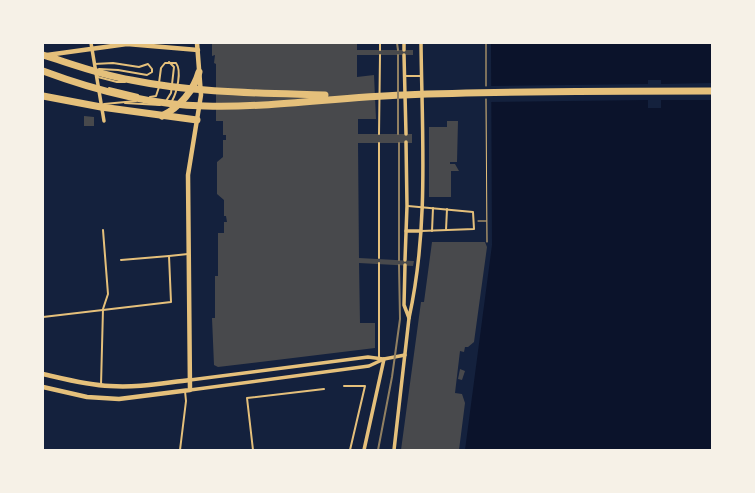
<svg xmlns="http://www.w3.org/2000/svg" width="755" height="493" font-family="'Archivo Narrow',sans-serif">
<rect width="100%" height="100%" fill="#14213d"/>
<!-- water -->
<polygon fill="#0b132b" points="491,43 712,43 712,450 465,450 492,245"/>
<!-- pier -->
<polygon fill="#14213d" points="648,80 661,80 661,84 712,83 712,100 661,100 661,108 648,108 648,100 489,102 489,86 648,84"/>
<!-- building -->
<g fill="#48494c">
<polygon points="212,43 357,43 357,50 413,50 413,55 357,55 357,77 374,75 376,119 358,119 358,134 412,134 412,143 358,143 359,258 414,261 413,266 359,263 360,323 375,323 375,348 218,367 214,365 212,318 215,318 215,276 218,276 218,233 224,233 224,222 227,222 226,216 224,216 224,200 217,194 217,162 223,157 223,140 226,140 226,135 223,135 223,121 216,121 216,64 214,63 215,55 212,56"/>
<polygon points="84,116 94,117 94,126 84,126"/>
<polygon points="447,121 458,121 457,162 450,162 450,164 455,164 459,171 451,171 451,197 429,197 429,127 447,127"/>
<polygon points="432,242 485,242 487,247 474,342 468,347 465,347 464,352 460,351 455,393 462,394 465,403 459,450 401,450 421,302 424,302"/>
<polygon points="460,369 465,371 462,380 458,379"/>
</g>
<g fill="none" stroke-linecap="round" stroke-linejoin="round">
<!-- path -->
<g stroke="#e5c07b" stroke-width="1">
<polyline points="486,43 486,86"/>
<polyline points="486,99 487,242"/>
<polyline points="478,221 486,221"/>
</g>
<!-- service -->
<g stroke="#e5c07b" stroke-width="2">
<polyline points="380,50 380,43"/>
<polyline points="94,64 113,63 139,67 148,64 152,69 152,72 147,75 118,70 99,69"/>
<polyline points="405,76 422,76"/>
<polyline points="98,77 117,82 125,82"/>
<path d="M159 83 161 68 165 63H176C182 71 177 92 172 101"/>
<polyline points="109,88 138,95"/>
<polyline points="150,97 156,96 159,87"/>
<polyline points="166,101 171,93 174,67 169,62"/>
<polyline points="125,103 160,105"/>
<polyline points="104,104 136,101"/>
<polyline points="379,134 380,55"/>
<polyline points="408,206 473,212 474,229 421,231"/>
<polyline points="446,230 447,209"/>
<polyline points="432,231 433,208"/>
<polyline points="379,258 379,143"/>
<polyline points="121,260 169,256"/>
<polyline points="379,263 379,359"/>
<polyline points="43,317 171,302 169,256 188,254"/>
<polyline points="101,385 103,309 108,294 103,230"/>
<polyline points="344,386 365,386 350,450"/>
<polyline points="180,450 186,401 185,391"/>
<polyline points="253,450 247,398 324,389"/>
</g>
<!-- minor -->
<g stroke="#e5c07b" stroke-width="3.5">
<polyline points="91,43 104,121"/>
<polyline points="404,43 404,50"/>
<polyline points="404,55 406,134"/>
<polyline points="406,231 421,231"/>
<polyline points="405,260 407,206 406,142"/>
<path d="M405 265 404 305 409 318C429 228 422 134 421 43"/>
<polyline points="190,380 368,357 383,359"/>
<polyline points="190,390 369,366 384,359 405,355"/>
<polyline points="364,450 384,359"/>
<polyline points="394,450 409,318"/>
</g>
<!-- tertiary -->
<g stroke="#e5c07b" stroke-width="4.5">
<polyline points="47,55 127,44 198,50"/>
<path d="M43 374C65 379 87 385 110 386 137 388 163 383 190 380"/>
<polyline points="43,387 87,397 119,399 190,390 188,175 201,95 197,43"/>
</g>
<!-- motorway -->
<g stroke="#e5c07b" stroke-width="7">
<path d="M43 55C72 64 101 75 131 80 194 93 260 93 325 95"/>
<path d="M43 71C94 90 150 105 205 106 271 108 337 97 404 95 507 91 609 91 712 91"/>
<polyline points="43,96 101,107 197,120"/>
<path d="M162 116C180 107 194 90 199 72"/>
</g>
<!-- rail -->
<g stroke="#918062" stroke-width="2">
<polyline points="397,43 398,50"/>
<polyline points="398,55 398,134"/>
<polyline points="399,143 399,260"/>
<polyline points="378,450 392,377 400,319 399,265"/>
</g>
</g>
<!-- border -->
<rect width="755" height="493" fill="none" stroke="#f6f1e7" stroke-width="88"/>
</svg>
